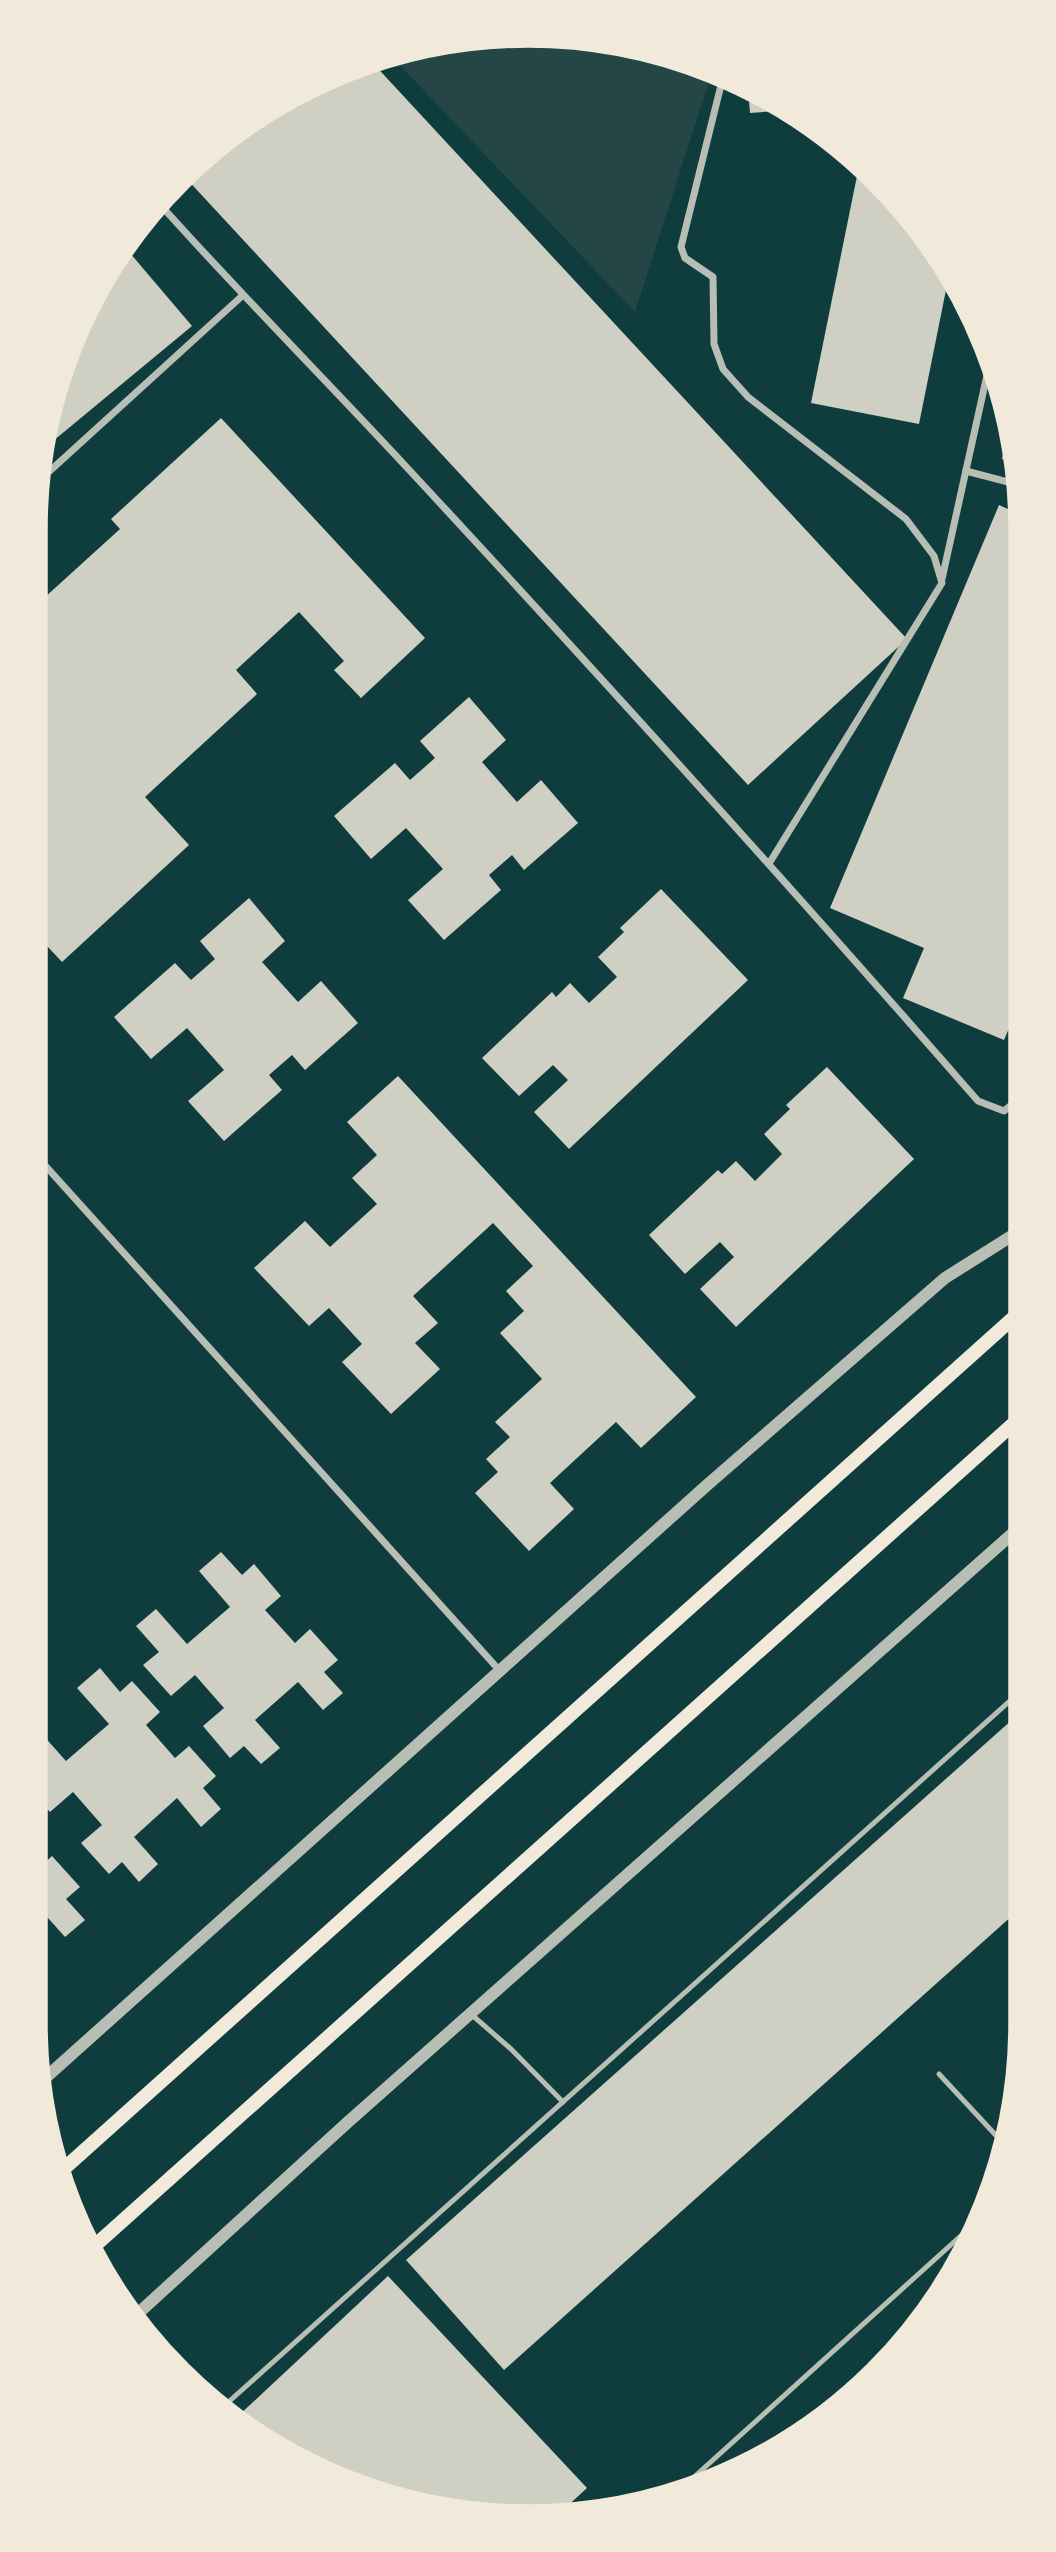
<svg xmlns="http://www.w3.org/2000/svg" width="1056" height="2552" font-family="'IBM Plex Serif',serif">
<rect width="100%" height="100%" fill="#0f3d3e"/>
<!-- green -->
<path fill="#244646" d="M495 34C569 37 645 39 712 72L635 312 389 54Z"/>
<!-- building -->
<g fill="#cfcfc3">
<polygon points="371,61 907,639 748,785 184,176 227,136 309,84"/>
<polygon points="748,89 789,110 750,113"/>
<polygon points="859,166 900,202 949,275 919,424 811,403"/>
<polygon points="124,246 192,326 47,446 59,369 99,281"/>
<polygon points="221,418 425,638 361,698 334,670 344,661 299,612 236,670 257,694 145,797 189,845 62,962 33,931 33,608 120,529 111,519"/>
<polygon points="1008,428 1018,462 1002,459"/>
<polygon points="999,505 1019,514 1020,1003 1004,1040 903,998 924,948 830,908"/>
<polygon points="469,697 506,740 482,762 517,802 541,780 578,823 524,870 512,855 489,875 501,890 444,940 408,900 443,869 406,828 371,859 334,816 395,763 410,780 435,758 420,741"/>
<polygon points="661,889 748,980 569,1149 534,1112 568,1080 553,1065 519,1096 482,1058 552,992 556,997 570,983 589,1003 617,977 598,957 624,932 620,928"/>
<polygon points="249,898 285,941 262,962 298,1002 321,981 358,1023 305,1070 292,1055 269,1075 282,1090 224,1141 188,1101 224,1070 187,1028 151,1059 114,1017 175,963 191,980 215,959 200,941"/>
<polygon points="827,1067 914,1159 736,1327 700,1289 734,1257 720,1242 685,1274 649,1235 718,1170 722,1174 736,1161 755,1181 782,1154 764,1134 790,1109 786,1105"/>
<polygon points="398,1076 696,1397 641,1448 616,1422 550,1483 574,1509 529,1551 475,1493 498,1472 486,1459 510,1437 495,1422 542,1379 500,1333 524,1311 506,1291 533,1266 493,1223 413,1296 438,1323 415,1343 440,1369 391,1414 342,1362 362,1344 329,1308 309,1326 254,1268 305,1221 330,1247 377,1204 352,1178 377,1155 347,1122"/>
<polygon points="33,1524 45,1538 33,1548"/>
<polygon points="221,1552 242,1575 254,1564 281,1596 265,1610 295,1643 310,1629 338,1660 324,1672 343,1693 323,1710 298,1682 255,1720 280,1748 261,1764 244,1746 230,1758 203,1726 224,1708 195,1675 171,1696 143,1665 159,1652 136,1626 156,1609 187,1644 230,1607 199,1571"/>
<polygon points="100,1668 120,1692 132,1681 160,1712 146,1725 175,1758 189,1746 216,1776 203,1788 221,1809 201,1827 177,1798 134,1837 158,1864 139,1882 122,1862 109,1874 81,1843 102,1825 73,1792 50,1812 33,1794 33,1771 37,1768 33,1764 33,1724 66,1761 109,1724 77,1688"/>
<polygon points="1022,1711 1022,1907 504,2370 406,2260"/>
<polygon points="52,1856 80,1887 66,1899 85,1920 65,1937 40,1909 33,1915 33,1866 37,1870"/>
<polygon points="388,2276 587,2488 562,2511 463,2514 369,2493 281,2453 237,2417"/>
</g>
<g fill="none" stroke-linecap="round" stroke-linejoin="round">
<!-- service -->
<g stroke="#b8beb3" stroke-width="5">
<polyline points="472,2015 511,2049 563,2102"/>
<polyline points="939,2074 1003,2143"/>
<polyline points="224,2406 1022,1690"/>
<polyline points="683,2487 975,2223"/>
</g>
<!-- minor -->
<g stroke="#b8beb3" stroke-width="7">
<polyline points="723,77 681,247 685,258 713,277 714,344 723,369 748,397 906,519 934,556 942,583 770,862"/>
<path d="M157 201C240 294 328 382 412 473 604 680 793 889 978 1101L1004 1111 1020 1098"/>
<polyline points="966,471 1019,485"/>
<polyline points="41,479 242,296"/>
<polyline points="942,579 989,366"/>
<polyline points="33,1152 500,1671"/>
</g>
<!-- tertiary -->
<g stroke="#b8beb3" stroke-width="12">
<polyline points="43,2080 706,1486 945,1278 1021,1230"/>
<polyline points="133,2318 348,2122 1021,1526"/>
</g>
<!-- secondary -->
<g stroke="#f1e9da" stroke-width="14">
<polyline points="58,2174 1021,1311"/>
<polyline points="90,2250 1021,1417"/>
</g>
</g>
<!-- crop -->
<path d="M0 0H1056V2552H0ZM528 46H528A482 482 0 0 1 1010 528V2024A482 482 0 0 1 528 2506H528A482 482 0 0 1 46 2024V528A482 482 0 0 1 528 46Z" fill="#f1e9da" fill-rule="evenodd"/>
<path fill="none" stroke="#f1e9da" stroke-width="3.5" d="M528 46H528A482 482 0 0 1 1010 528V2024A482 482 0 0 1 528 2506H528A482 482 0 0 1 46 2024V528A482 482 0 0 1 528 46Z"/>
</svg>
